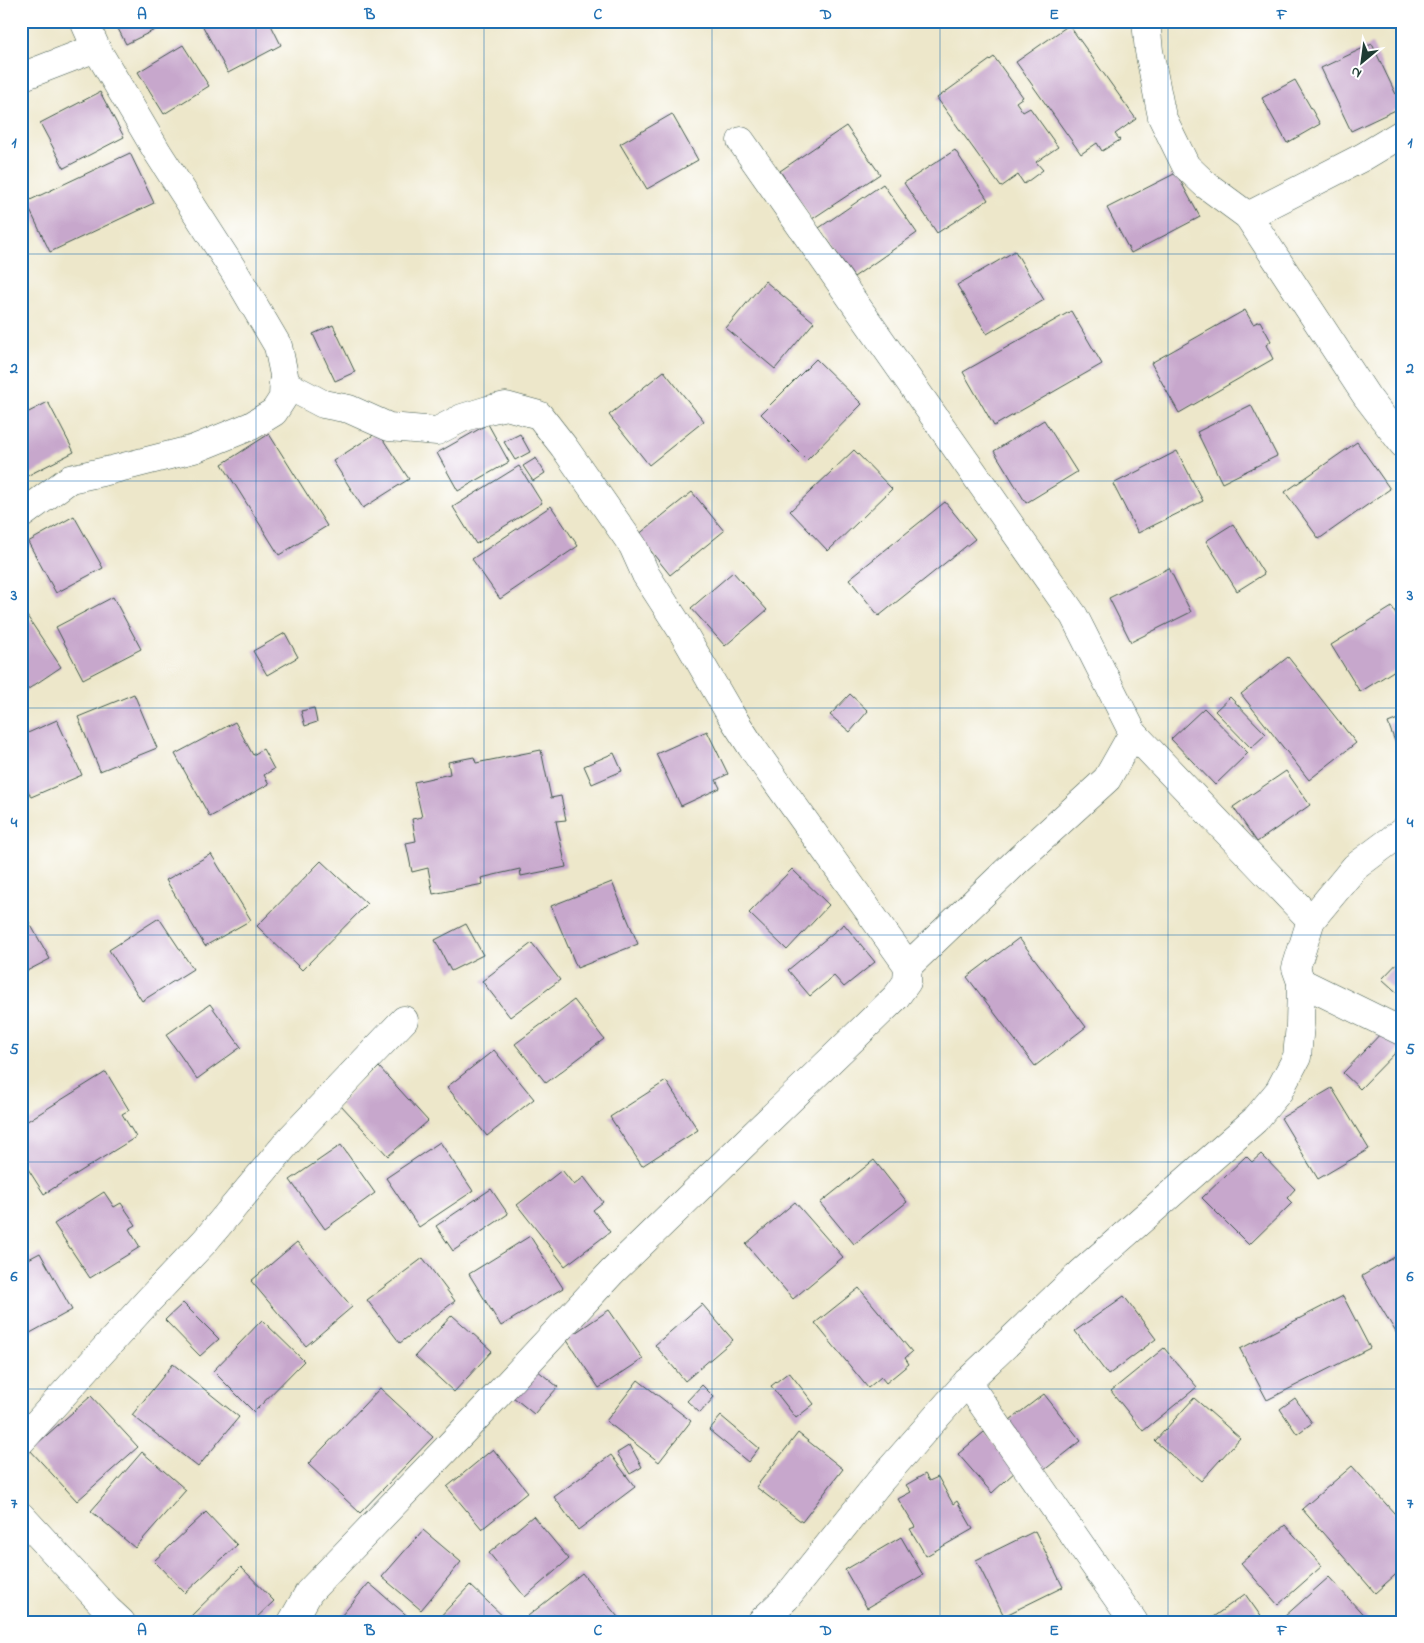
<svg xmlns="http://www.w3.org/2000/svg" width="1424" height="1643" font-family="'Indie Flower',sans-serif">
<rect width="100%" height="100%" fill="#fff"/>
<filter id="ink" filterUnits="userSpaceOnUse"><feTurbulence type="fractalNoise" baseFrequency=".02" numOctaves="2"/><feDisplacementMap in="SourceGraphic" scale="10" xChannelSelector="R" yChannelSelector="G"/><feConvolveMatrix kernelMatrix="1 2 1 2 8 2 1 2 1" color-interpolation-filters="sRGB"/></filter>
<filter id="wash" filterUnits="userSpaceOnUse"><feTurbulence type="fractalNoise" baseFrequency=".0096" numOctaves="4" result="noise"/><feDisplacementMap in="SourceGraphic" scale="20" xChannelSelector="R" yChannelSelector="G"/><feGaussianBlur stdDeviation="1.12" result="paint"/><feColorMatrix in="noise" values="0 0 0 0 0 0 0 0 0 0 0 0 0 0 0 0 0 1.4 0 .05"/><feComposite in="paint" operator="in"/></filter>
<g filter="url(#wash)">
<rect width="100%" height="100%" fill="#ede7ca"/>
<g id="blocks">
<!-- building -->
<g fill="#c7a7cc">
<polygon points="114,21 173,21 126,44"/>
<polygon points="200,21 269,21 281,45 228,73"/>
<polygon points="1069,25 1136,119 1115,134 1120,140 1102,151 1097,143 1081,154 1016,62"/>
<polygon points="1372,44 1402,107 1351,131 1321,68"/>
<polygon points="183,45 209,86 164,114 138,72"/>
<polygon points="994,57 1023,97 1016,102 1023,112 1030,108 1058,147 1036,162 1043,170 1024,184 1018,175 1001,187 937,98"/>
<polygon points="1295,80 1320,124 1287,143 1262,98"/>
<polygon points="100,92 124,137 64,168 40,123"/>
<polygon points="672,114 698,160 647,189 620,144"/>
<polygon points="846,126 880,174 812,219 780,171"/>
<polygon points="955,150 988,200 937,233 904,183"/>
<polygon points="130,153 154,203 50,252 26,202"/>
<polygon points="1176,173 1200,217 1131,253 1107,208"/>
<polygon points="883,184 917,233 854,277 819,228"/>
<polygon points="1015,251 1044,300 987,334 957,285"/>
<polygon points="765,281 814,322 775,369 726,328"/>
<polygon points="1245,310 1253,324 1260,321 1271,341 1266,345 1273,359 1179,413 1151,363"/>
<polygon points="1071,311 1102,364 994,426 963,372"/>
<polygon points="333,325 355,372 335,381 313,334"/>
<polygon points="816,359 862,404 807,460 761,414"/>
<polygon points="664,371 704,421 649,465 609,415"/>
<polygon points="48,402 74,452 21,479 21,416"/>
<polygon points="1251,405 1277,456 1222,483 1197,432"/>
<polygon points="1044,420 1077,472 1026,503 994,451"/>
<polygon points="488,424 509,462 458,491 437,453"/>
<polygon points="378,432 409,479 363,508 333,461"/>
<polygon points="269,434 327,526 279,555 222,464"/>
<polygon points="520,434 530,452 515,460 504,442"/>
<polygon points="1357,442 1390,489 1319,539 1285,492"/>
<polygon points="854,450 892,489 828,551 790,511"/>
<polygon points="1177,451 1203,501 1138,533 1113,484"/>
<polygon points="536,458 545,473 533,481 523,466"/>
<polygon points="519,466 542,503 476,544 453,507"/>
<polygon points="692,492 724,531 670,575 638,535"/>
<polygon points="945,502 975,539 879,616 849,579"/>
<polygon points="551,506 578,546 500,599 472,559"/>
<polygon points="74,516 103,568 56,593 28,542"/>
<polygon points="1233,524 1264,574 1237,591 1206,541"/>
<polygon points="1169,568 1191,612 1131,642 1109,598"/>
<polygon points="733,572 767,610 725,646 691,608"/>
<polygon points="113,597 141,649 83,679 56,627"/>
<polygon points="1392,607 1403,625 1403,665 1360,692 1331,645"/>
<polygon points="27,616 61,667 21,694 21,619"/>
<polygon points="285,633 298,657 267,675 253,651"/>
<polygon points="1288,657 1356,743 1309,780 1241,694"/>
<polygon points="134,694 157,748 100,771 78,717"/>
<polygon points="850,694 868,711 850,732 830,715"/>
<polygon points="1230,697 1266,734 1251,748 1215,711"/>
<polygon points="314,708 317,722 305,726 301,711"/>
<polygon points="1204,708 1248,753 1215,785 1171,739"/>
<polygon points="1403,717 1403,751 1399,752 1388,723"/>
<polygon points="57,720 82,775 31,797 21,775 21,736"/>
<polygon points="235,722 253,755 263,749 274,769 264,775 269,784 210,817 175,754"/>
<polygon points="707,731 728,774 716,780 720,788 681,806 656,754"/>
<polygon points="541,750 551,798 561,796 566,820 556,821 566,867 521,876 520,869 481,878 483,884 433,894 428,868 412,872 406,843 416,841 412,819 422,817 414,782 450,774 448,762 474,757 476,763"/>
<polygon points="614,753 622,771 592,784 584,766"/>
<polygon points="1286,771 1310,805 1257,842 1233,807"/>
<polygon points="211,854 251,920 205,946 166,880"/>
<polygon points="321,861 367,904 302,970 257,926"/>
<polygon points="792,869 829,905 787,950 749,913"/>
<polygon points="612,882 638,944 577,968 551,906"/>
<polygon points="159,918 193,969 142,1001 109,950"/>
<polygon points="29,922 50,959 21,974 21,926"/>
<polygon points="466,924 483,955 451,971 435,940"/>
<polygon points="844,924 875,962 844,987 834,976 810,996 788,970"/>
<polygon points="1019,938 1086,1027 1035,1066 967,977"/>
<polygon points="532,943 560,980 510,1017 482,981"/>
<polygon points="1403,957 1403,998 1382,979"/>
<polygon points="574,1000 604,1039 546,1083 515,1044"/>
<polygon points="210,1004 241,1047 197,1079 166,1035"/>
<polygon points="1387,1027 1403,1045 1360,1089 1343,1073"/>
<polygon points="494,1050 534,1099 487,1136 447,1087"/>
<polygon points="379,1067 428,1121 388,1156 340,1104"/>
<polygon points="106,1072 129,1110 122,1114 136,1137 44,1194 21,1158 21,1125"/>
<polygon points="666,1081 698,1130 642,1166 610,1117"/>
<polygon points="1332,1088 1369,1149 1318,1179 1281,1118"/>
<polygon points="440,1142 473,1191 419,1227 386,1178"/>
<polygon points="341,1145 375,1193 325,1229 290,1180"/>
<polygon points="1261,1154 1295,1189 1287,1198 1292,1203 1249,1245 1202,1198 1246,1156 1252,1162"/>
<polygon points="874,1160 907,1202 854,1244 820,1203"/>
<polygon points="562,1170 574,1185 584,1177 603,1202 593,1210 610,1232 565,1266 517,1205"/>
<polygon points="491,1189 508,1214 453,1251 436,1226"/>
<polygon points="104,1192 114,1207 121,1203 136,1225 129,1229 140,1247 90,1278 54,1224"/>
<polygon points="795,1202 843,1257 793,1299 746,1244"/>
<polygon points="530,1236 563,1288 501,1326 469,1274"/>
<polygon points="297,1242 352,1307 306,1346 251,1281"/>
<polygon points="1403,1252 1403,1331 1397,1334 1362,1276"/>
<polygon points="40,1253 72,1310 21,1338 21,1263"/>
<polygon points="423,1258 455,1301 400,1343 367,1300"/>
<polygon points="859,1288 912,1352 905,1358 909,1364 886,1383 881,1377 868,1388 815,1323"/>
<polygon points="1124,1296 1156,1339 1108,1375 1075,1331"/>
<polygon points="1343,1296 1370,1348 1267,1400 1240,1349"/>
<polygon points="183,1303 219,1339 200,1356 165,1320"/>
<polygon points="702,1304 733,1340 685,1381 655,1345"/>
<polygon points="609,1310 643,1359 599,1388 566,1339"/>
<polygon points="452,1315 492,1351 454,1392 415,1356"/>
<polygon points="262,1320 304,1361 254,1412 213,1371"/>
<polygon points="1164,1348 1197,1387 1143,1431 1111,1391"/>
<polygon points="173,1364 239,1417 198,1467 132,1415"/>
<polygon points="537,1370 558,1387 534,1414 513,1397"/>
<polygon points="789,1372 814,1404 796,1418 771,1386"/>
<polygon points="638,1380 691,1421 659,1462 606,1421"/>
<polygon points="702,1385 714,1397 700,1413 687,1401"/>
<polygon points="380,1388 433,1437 360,1513 308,1464"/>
<polygon points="1044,1394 1081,1441 1043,1471 1006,1423"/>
<polygon points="91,1396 138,1447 77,1501 30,1450"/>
<polygon points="1194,1398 1240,1438 1201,1481 1155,1441"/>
<polygon points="1295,1398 1312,1423 1297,1434 1280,1409"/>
<polygon points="721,1416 759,1448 748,1462 709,1430"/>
<polygon points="984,1432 1017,1470 992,1493 958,1454"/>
<polygon points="798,1433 843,1469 802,1522 756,1487"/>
<polygon points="630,1445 642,1467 630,1474 617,1453"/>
<polygon points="493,1449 528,1492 482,1529 447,1487"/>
<polygon points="142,1452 186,1490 135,1548 91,1511"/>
<polygon points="611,1455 635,1487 578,1530 554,1497"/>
<polygon points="1352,1466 1403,1523 1403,1568 1375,1593 1302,1509"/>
<polygon points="925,1474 929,1481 938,1477 953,1504 957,1501 973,1529 926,1556 910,1529 915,1527 898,1499 911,1492 906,1485"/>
<polygon points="206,1512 237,1545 185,1593 154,1561"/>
<polygon points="533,1516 569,1559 525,1597 489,1553"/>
<polygon points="1285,1525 1322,1566 1278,1605 1241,1563"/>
<polygon points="423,1530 461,1562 421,1610 382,1577"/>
<polygon points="1035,1531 1063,1587 1004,1616 976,1560"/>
<polygon points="901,1537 923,1575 867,1608 845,1570"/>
<polygon points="241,1567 274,1601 252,1622 193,1622 189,1618"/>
<polygon points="582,1573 622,1622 533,1622 528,1616"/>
<polygon points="1329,1577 1370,1622 1288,1622 1284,1617"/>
<polygon points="369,1583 411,1619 408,1622 336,1622"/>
<polygon points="470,1585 509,1622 435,1622"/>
<polygon points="1245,1594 1265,1622 1206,1622"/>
</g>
</g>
</g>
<g filter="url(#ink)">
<use href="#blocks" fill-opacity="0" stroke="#3e564a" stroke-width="1"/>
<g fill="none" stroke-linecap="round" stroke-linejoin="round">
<defs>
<g id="minor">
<polyline points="1146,21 1149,51 1162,117 1186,166 1206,185 1248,216 1367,397 1403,444"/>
<polyline points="21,77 96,48"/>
<polyline points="741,141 1074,616 1133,733 1107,779 1017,861 908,966"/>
<polyline points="1248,216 1363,157 1403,133"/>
<polyline points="283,383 323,404 349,409 389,427 437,431 462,418 488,410 506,406 539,415 564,447 633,546 646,575 682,631 729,712 751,746 908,966 907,982 896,997 612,1272 475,1419 309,1592 292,1622"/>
<polyline points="21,515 70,479 111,470 194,449 251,426 274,412 283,398 284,375 278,346 234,271 158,153 96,48 84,21"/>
<polyline points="1133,733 1311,920"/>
<polyline points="1301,982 1403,1032"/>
<polyline points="967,1382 1134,1622"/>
<polyline points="21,1441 148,1301 205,1241 292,1137 404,1020"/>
<polyline points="21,1516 108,1610 121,1622"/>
<polyline points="761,1622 786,1598 880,1481 967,1382 1080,1274 1255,1120 1279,1091 1297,1057 1300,1025 1301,982 1296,968 1311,920 1355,867 1403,831"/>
</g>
</defs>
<!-- minor casing -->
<use href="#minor" stroke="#3e564a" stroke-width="29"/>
<!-- minor -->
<use href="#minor" stroke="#fff" stroke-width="28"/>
</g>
</g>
<!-- grid -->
<path fill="none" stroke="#1f6fb2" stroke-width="1" stroke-opacity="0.55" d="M256 21V1622M484 21V1622M712 21V1622M940 21V1622M1168 21V1622M21 254H1403M21 481H1403M21 708H1403M21 935H1403M21 1162H1403M21 1389H1403"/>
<!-- margin -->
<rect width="1424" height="1643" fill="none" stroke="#fff" stroke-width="55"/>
<!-- north arrow -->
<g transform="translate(1362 62) rotate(209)" stroke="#ffffff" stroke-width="4" paint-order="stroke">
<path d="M0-4L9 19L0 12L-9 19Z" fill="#1f3d34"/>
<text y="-8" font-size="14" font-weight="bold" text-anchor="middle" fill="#1f3d34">N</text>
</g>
<rect x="28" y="28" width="1368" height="1588" fill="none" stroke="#1f6fb2" stroke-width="2"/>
<g font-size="16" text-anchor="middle" font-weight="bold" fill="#1f6fb2">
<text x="142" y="19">A</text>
<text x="370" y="19">B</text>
<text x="598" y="19">C</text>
<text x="826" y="19">D</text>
<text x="1054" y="19">E</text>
<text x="1282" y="19">F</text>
<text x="14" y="147">1</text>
<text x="1410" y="147">1</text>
<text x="14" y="373">2</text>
<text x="1410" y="373">2</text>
<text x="14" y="600">3</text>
<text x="1410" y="600">3</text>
<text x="14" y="827">4</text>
<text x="1410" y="827">4</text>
<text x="14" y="1054">5</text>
<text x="1410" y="1054">5</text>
<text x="14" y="1281">6</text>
<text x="1410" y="1281">6</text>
<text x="14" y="1508">7</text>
<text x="1410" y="1508">7</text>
<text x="142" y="1635">A</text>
<text x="370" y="1635">B</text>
<text x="598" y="1635">C</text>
<text x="826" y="1635">D</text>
<text x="1054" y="1635">E</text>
<text x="1282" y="1635">F</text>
</g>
</svg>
